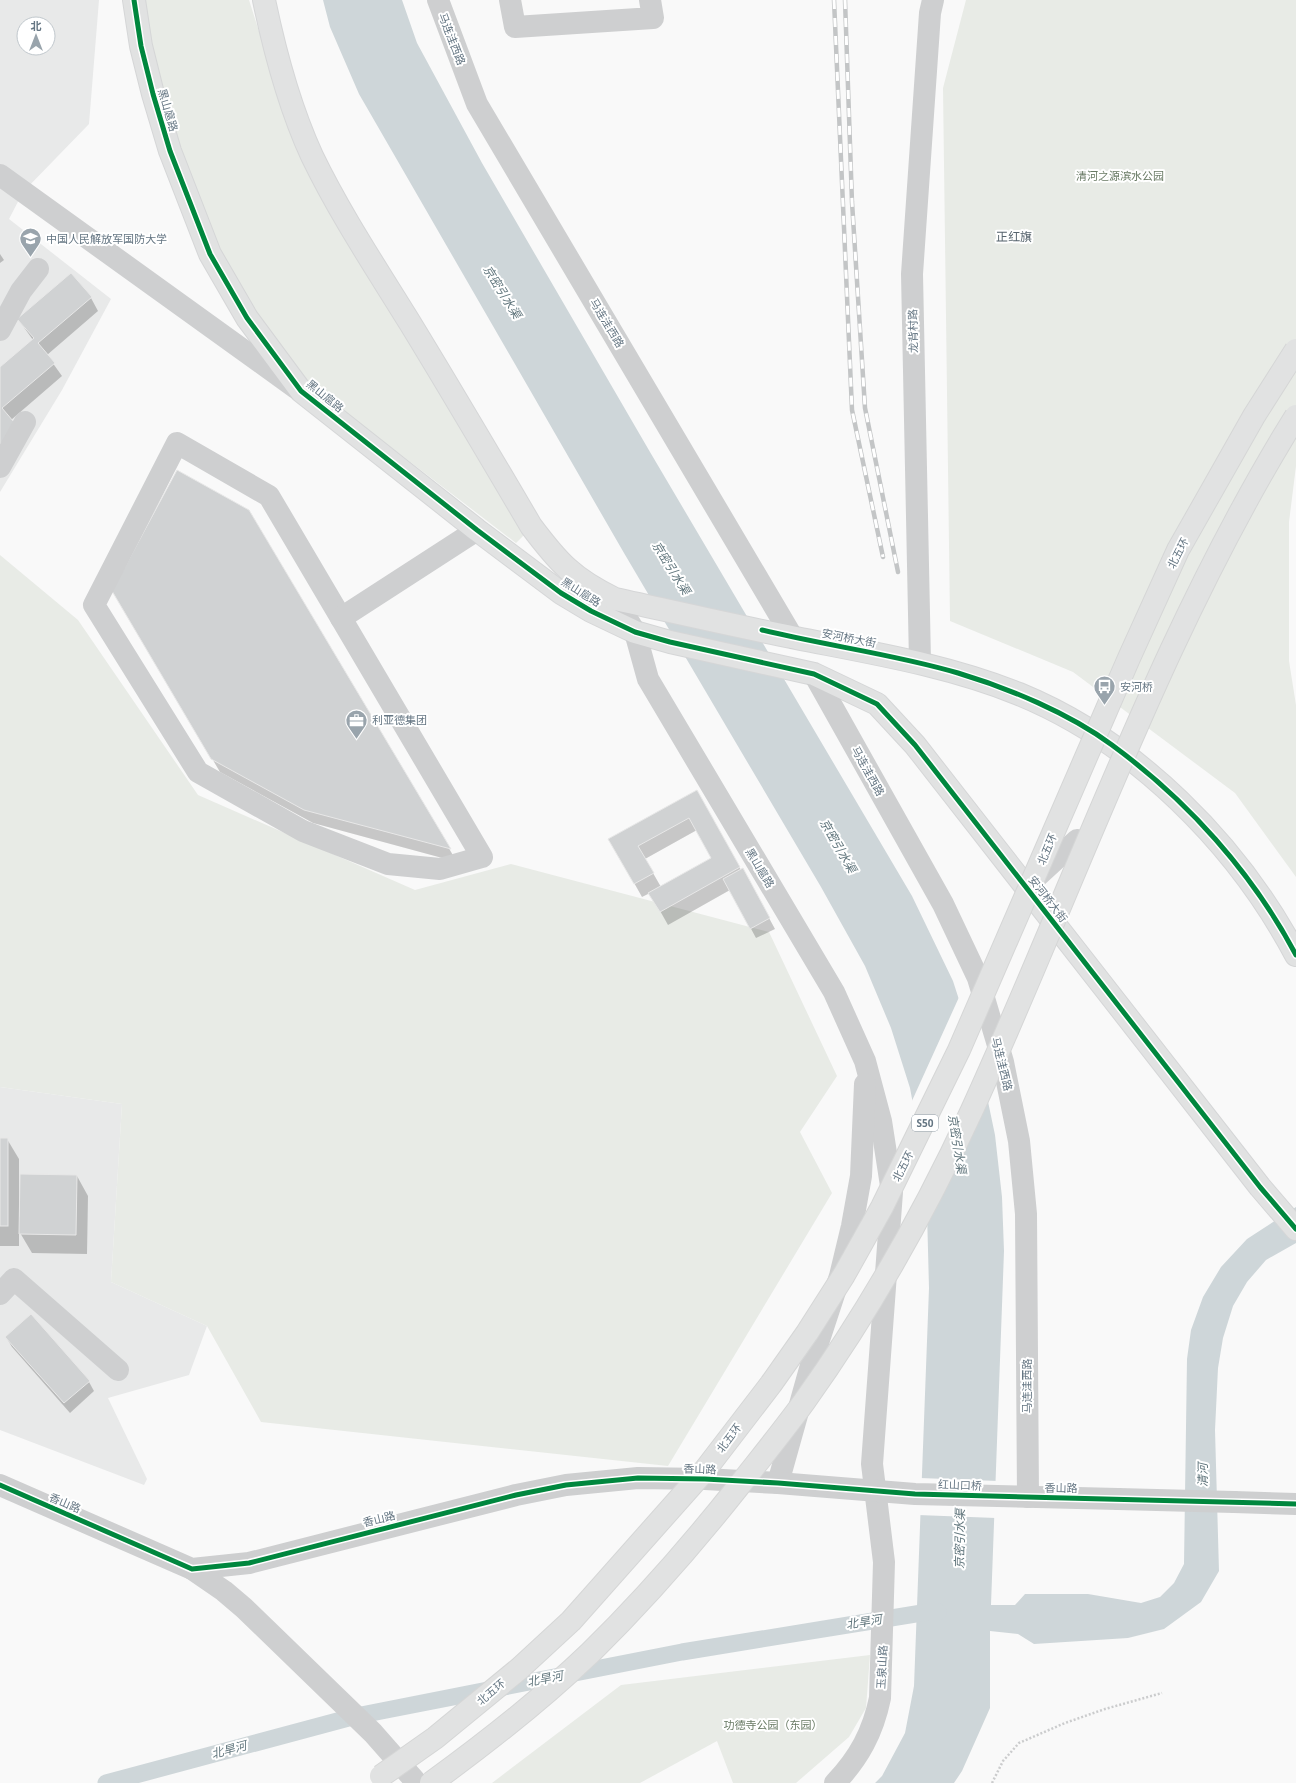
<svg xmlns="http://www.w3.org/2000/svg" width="1296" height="1783" font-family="'Open Sans','Noto Sans SC',sans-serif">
<rect width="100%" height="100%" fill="#f9f9f9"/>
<!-- built -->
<g fill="#e8e9e9" fill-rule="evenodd">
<path d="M0 0H99L89 124 23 192 9 219 111 299 62 390 0 492ZM24 24H48V48H24Z"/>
<polygon points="0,1087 122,1104 111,1282 207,1326 189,1375 108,1398 147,1479 144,1485 0,1430"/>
</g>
<!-- green -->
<g fill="#e8ebe6">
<polygon points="141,0 249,0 272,72 525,534 516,543 328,399 299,372 243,294 218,249 177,149"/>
<polygon points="966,0 1296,0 1296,466 1289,522 1289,661 1296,705 1296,877 1235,793 1073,672 950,621 943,88"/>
<polygon points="0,555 78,620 198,795 415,890 511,864 769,932 837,1076 800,1132 832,1193 668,1466 261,1422 207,1326 111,1282 122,1104 0,1087"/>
<polygon points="870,1655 866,1708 849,1737 796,1783 733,1783 717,1741 640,1783 492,1783 621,1685"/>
</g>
<!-- water -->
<polygon fill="#ced6d9" points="323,0 402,0 417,43 482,163 650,452 912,896 953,981 981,1068 995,1135 1002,1197 1004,1251 991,1605 1015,1605 1025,1594 1088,1594 1141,1603 1160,1597 1174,1583 1184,1564 1187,1359 1191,1330 1203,1297 1221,1267 1247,1239 1296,1207 1296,1243 1266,1260 1247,1282 1233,1306 1223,1338 1218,1368 1215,1430 1219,1571 1201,1602 1164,1629 1128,1638 1034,1644 1018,1634 990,1631 990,1708 962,1771 954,1783 875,1783 882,1776 905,1733 914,1686 929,1288 926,1174 910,1088 891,1028 865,966 821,887 624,553 359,94 330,27"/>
<!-- pier -->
<g fill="#f9f9f9">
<polygon points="960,995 983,1067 925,1216 924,1174 911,1103"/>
<polygon points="920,1478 998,1481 996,1518 918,1515"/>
</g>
<!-- shadow -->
<g fill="#0003" fill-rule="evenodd">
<polygon points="0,254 4,260 0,263"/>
<polygon points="91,298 98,311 47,355 62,376 11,420 0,463 0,368 33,340 18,319"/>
<polygon points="249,510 457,862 313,823 220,772 113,591"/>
<path d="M697 791 741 870 748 879 775 929 756 938 730 890 668 925 650 893 642 897 610 840ZM697 830 713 858 661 887 645 859Z"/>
<polygon points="0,1139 7,1139 19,1159 19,1217 77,1176 88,1196 87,1254 32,1253 19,1231 19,1246 0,1246"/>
<polygon points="6,1337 89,1382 94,1391 70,1413 12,1347"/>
</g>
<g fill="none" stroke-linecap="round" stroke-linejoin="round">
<!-- canal -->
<polyline stroke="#ced6d9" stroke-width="17" points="106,1783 356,1716 682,1652 928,1612 938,1612"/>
</g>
<!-- building -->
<g fill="#d0d2d3" stroke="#e8e8e8">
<polygon points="71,273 92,297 38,343 55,363 2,408 19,428 0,444 0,367 34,338 17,319"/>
<polygon points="177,470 249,510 451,849 304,810 211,759 112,591"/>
<polygon points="697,790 740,867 660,912 648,893 711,858 689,818 638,846 654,873 634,884 608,839"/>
<polygon points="743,868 770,918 750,929 723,879"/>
<rect x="0" y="1138" width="8" height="88"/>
<polygon points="20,1174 77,1175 76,1235 19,1234"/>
<polygon points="31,1314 90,1381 64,1403 5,1337"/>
</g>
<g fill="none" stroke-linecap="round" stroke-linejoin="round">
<defs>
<g id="major">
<polyline points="134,0 141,46 153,94 170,151 210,254 247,318 301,391 477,530 561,593 591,611 635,632 670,642 814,674 877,704 915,745 1260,1187 1296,1229"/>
<path d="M264 0C275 53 289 106 312 156 340 214 376 268 410 323 451 390 491 458 531 526 558 562 573 579 615 599 675 612 735 626 796 638 872 653 947 665 1019 694 1136 742 1237 844 1296 955"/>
</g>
</defs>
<!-- major casing -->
<use href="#major" stroke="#d5d6d7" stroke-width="24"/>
<!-- path -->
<polyline stroke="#cbcccd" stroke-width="2.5" stroke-dasharray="2 2" stroke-linecap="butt" points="992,1783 1003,1761 1019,1743 1065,1723 1105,1709 1162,1693"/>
<!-- minor -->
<g stroke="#cecfd0" stroke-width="22">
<polyline points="438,0 477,104 793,638"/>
<polyline points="510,0 515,27 653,18 650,0"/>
<polyline points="0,175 296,388"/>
<polyline points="0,330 21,291 38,269"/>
<polygon points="177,443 269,496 482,857 440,869 388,864 303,831 198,772 94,605"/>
<polyline points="0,467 25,422"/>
<path d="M615 599 635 632 648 679 834 992 865 1061 881 1121 892 1192 872 1464 884 1562 880 1698C873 1732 859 1758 835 1783"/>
<polyline points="341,618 477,530"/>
<polyline points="920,662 912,274 930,13 933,0"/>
<polyline points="814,674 943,904 978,978 1003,1062 1019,1141 1026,1214 1028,1497"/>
<polyline points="1029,884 1077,840"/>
<polyline points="0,1294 14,1279 118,1370"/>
<polyline points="778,1483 813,1358 840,1276 852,1226 861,1176 865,1084"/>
<polyline points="0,1485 192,1569 249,1563 516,1495 566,1485 638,1478 705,1479 778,1483 915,1494 1118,1499"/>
<polyline points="1234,1502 1296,1504"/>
<polyline points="192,1569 224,1591 244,1608 373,1733 417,1783"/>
</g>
<!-- major -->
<use href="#major" stroke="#e1e2e2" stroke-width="22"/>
<defs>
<g id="rail">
<polyline points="834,0 852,410 883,557"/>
<polyline points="845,0 852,202 865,408 898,572"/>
</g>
</defs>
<!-- rail casing -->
<use href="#rail" stroke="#c3c5c6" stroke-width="4.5"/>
<!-- rail -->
<use href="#rail" stroke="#fff" stroke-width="3" stroke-dasharray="9" stroke-linecap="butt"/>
<defs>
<g id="highway-bridge">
<polyline points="381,1776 435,1738 519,1669 571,1621 705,1470 771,1384 807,1333 844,1275 882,1207 959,1050 1129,658 1178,550 1254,416 1296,350"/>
<path d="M431 1783C486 1743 541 1700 590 1653 643 1601 692 1545 738 1487 760 1459 783 1431 804 1402 869 1311 925 1212 972 1110 1078 878 1161 633 1296 416"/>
</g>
</defs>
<!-- highway-bridge casing -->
<use href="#highway-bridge" stroke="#d5d6d6" stroke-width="24" stroke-linecap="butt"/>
<!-- minor-bridge -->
<polyline stroke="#cecfd0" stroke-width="22" points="1118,1499 1234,1502"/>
<!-- highway-bridge -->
<use href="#highway-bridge" stroke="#e1e2e2" stroke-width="22"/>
<defs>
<g id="cycleway">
<polyline points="134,0 141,46 153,94 170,151 210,254 247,318 301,391 477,530 561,593 591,611 635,632 670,642 814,674 877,704 915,745 1260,1187 1296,1229"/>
<path d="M762 630C827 646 894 654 958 673 1008 688 1069 713 1112 745 1187 800 1252 872 1296 955"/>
<polyline points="0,1485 192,1569 249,1563 516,1495 566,1485 638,1478 705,1479 778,1483 915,1494 1296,1504"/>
</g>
</defs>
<!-- cycleway casing -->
<use href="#cycleway" stroke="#fff" stroke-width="8"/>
<!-- cycleway -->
<use href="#cycleway" stroke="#00873e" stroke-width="5"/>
</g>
<!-- icons -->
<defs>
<symbol id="university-pin" viewBox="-11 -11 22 30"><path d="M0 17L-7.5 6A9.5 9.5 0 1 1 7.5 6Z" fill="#99a4ac" stroke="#fff"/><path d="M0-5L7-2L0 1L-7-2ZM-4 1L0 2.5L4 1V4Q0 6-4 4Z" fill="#fff"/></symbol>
<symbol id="bus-pin" viewBox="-11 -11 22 30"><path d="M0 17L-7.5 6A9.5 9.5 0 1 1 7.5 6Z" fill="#99a4ac" stroke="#fff"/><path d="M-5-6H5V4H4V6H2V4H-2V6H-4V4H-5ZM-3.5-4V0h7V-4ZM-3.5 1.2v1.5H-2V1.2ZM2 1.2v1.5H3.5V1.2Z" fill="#fff"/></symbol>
<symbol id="office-pin" viewBox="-11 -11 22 30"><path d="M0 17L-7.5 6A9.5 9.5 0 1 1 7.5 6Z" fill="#99a4ac" stroke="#fff"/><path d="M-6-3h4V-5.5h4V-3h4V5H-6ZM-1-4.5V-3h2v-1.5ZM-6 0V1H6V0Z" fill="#fff"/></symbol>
</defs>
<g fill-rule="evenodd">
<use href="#university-pin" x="18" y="226" width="25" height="34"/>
<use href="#bus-pin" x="1092" y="674" width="25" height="34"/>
<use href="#office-pin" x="344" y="708" width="25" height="34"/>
</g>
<g text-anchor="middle" stroke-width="4" stroke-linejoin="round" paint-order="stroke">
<!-- shield labels -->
<rect fill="#fff" stroke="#939fa8" stroke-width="1" x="912" y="1115" width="26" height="16" rx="3"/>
<g font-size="10" font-weight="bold" fill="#657683">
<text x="925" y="1127">S50</text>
</g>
<!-- street labels -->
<g font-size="11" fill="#657683" stroke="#fff">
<text transform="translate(452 39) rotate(69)" y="4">马连洼西路</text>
<text transform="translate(168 110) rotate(74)" y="4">黑山扈路</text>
<text transform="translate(607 323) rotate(59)" y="4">马连洼西路</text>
<text transform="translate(913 331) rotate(-91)" y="4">龙背村路</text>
<text transform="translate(325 396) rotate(39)" y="4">黑山扈路</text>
<text transform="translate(1178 553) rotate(-63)" y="4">北五环</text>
<text transform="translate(581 592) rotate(32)" y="4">黑山扈路</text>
<text transform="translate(849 638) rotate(11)" y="4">安河桥大街</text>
<text transform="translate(868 771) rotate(61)" y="4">马连洼西路</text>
<text transform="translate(1047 849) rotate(-67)" y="4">北五环</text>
<text transform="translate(760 868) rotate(59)" y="4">黑山扈路</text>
<text transform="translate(1048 899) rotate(52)" y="4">安河桥大街</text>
<text transform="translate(1002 1064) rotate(76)" y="4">马连洼西路</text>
<text transform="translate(903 1166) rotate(-63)" y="4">北五环</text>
<text transform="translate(1027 1386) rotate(-90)" y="4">马连洼西路</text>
<text transform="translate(729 1438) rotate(-53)" y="4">北五环</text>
<text transform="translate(700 1469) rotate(2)" y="4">香山路</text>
<text transform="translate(960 1485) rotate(2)" y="4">红山口桥</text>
<text transform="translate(1061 1488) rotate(1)" y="4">香山路</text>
<text transform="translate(65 1503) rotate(23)" y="4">香山路</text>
<text transform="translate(379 1519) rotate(-14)" y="4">香山路</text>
<text transform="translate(882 1667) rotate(-87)" y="4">玉泉山路</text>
<text transform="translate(491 1692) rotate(-40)" y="4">北五环</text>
</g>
<!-- park labels -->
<g font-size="11" fill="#687a64" stroke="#fff">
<text x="1120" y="180">清河之源滨水公园</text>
<text x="773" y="1729">功德寺公园（东园）</text>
</g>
<!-- poi labels -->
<g font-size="11" fill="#657683" stroke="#fff" text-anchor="start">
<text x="46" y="243">中国人民解放军国防大学</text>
<text x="1120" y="691">安河桥</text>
<text x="372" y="724">利亚德集团</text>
</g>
<!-- neighbourhood labels -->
<g font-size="12" fill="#57646e" stroke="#fff">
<text x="1014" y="241">正红旗</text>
</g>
<!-- water labels -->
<g font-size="12" font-style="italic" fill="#60757c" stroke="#fff">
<text transform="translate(502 292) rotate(58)" y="4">京密引水渠</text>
<text transform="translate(671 568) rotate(58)" y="4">京密引水渠</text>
<text transform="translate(838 846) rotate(60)" y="4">京密引水渠</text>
<text transform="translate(957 1144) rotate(81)" y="4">京密引水渠</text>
<text transform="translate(1203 1475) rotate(-90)" y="4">清河</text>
<text transform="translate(960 1539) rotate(-89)" y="4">京密引水渠</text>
<text transform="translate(864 1622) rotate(-9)" y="4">北旱河</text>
<text transform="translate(545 1679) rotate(-11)" y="4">北旱河</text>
<text transform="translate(229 1750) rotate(-15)" y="4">北旱河</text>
</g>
</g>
<!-- north arrow -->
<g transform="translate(36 36)"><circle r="19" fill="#ffffff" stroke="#c1c8cd"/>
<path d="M0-3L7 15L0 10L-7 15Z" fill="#99a4ac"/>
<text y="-6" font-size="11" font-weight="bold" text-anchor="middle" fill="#657683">北</text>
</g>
</svg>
